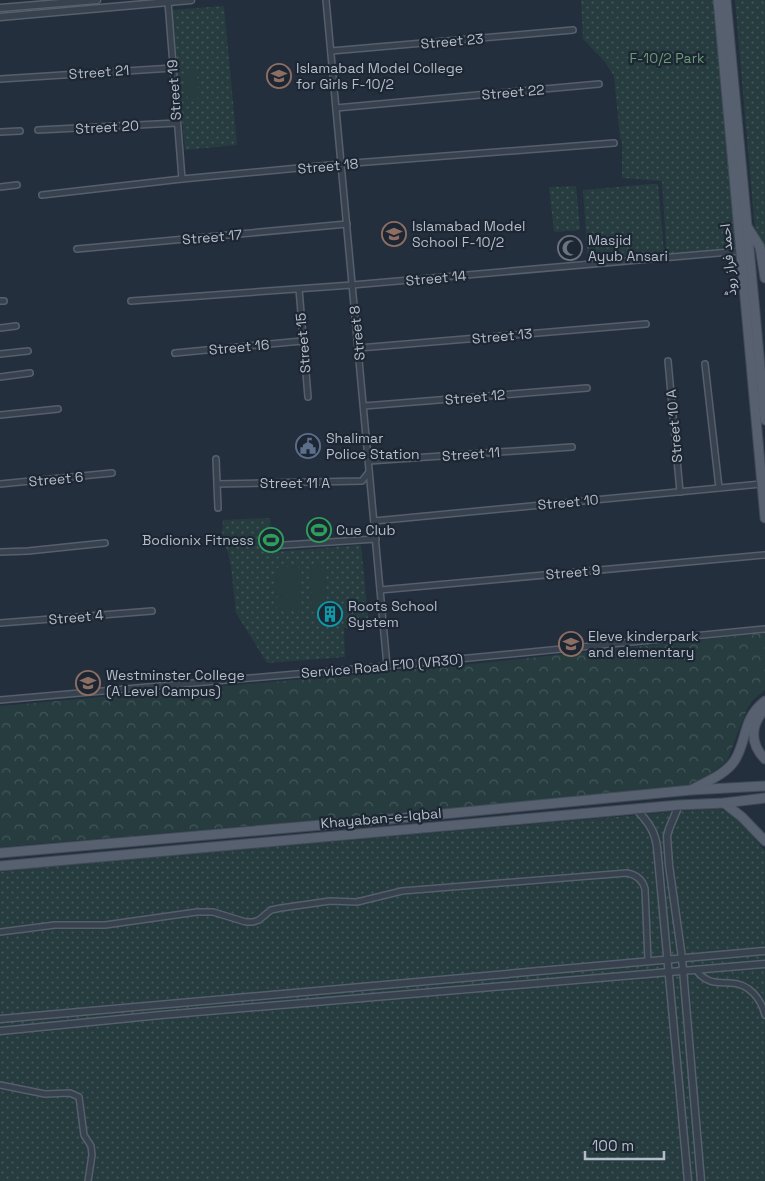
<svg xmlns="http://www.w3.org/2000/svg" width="765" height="1181" font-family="'Space Grotesk','Noto Sans Arabic',sans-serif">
<defs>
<pattern id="grass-dots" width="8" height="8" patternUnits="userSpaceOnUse" patternTransform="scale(1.25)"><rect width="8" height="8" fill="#263c3f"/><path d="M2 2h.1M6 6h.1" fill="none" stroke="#435659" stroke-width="1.8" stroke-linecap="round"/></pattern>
<pattern id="forest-crowns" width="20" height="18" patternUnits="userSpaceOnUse" patternTransform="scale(1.25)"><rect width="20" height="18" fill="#263c3f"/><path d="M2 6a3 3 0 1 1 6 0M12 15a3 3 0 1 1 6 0" fill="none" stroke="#435659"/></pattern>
</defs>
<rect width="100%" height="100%" fill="#242f3e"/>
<!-- grass -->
<g fill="url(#grass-dots)">
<polygon points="581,0 718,0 741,251 667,258 662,181 622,178 622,142 620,138 614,76 605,62 583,39"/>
<polygon points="735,0 765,0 765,264 761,241 755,230"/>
<polygon points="224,6 237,145 185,150 171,10"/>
<polygon points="652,184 658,184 664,252 588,261 583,190"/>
<polygon points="576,186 580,230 554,232 549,187"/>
<polygon points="270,518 273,552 361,545 369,626 344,628 345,657 267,663 236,613 231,567 228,552 222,541 223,520"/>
<path d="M718 808C737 815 753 836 765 851V1181H0V872L32 868Z"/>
</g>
<!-- forest -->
<polygon fill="url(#forest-crowns)" points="765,633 765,690 752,701 747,709 727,761 691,790 410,812 0,847 0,706 463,665"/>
<!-- pitch -->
<g fill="#263c3f">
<polygon points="192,69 197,74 199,97 194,102 188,100 185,79 187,70"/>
<polygon points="311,564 325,564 327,608 312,609"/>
<polygon points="298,566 299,579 275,580 275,568"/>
<polygon points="299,581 300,594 276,595 275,582"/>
<polygon points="300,596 300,609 277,610 277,597"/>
</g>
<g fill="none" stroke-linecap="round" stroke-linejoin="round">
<defs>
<g id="minor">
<polyline points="326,0 387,666"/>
<polyline points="168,2 182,179"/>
<polyline points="331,51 573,30"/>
<polyline points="0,79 173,68"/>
<polyline points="336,108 599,84"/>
<polyline points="38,130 177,123"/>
<polyline points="0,132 20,131"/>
<polyline points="0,187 17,185"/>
<polyline points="42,195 182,179 341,164 614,143"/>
<polyline points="77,249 347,224"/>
<polyline points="299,289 308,397"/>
<polyline points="0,301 4,301"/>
<polyline points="131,301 352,285 741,251"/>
<polyline points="0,328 16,326"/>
<polyline points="359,348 646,324"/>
<polyline points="175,353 302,341"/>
<polyline points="0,354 28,351"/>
<polyline points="668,361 680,492"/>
<polyline points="705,364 719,488"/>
<polyline points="0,377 30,373"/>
<polyline points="364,406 587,388"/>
<polyline points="0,415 58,409"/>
<polyline points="216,459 218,508"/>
<polyline points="369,461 572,447"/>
<polyline points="0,484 112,473"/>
<polyline points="217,484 362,481 369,472"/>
<polyline points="374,521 761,484"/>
<polyline points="270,546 376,539"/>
<polyline points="0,552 28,551 105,543"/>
<polyline points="380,590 765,555"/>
<polyline points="0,623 152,611"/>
<polyline points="0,700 387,666 765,629"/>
<path d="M0 932 55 925H105L197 912H213L246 922H253L259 920 271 910 281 908 330 901 357 902 402 891 627 873C637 875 643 880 645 889L648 961"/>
<path d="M696 970C699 974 703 978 708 980 715 984 723 982 731 983 750 984 761 999 765 1015"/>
<polyline points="0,1085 45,1094 70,1093 79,1097 84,1135 91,1146 92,1155 88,1181"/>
</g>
<g id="tertiary">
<polyline points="0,8 97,0"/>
<polyline points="0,17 191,0"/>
<polyline points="679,805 669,829 667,836 669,865 682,958 701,1181"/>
<path d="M637 810C648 822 655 831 657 847L688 1181"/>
<polyline points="0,1019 765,951"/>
<polyline points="0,1031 161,1015 765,964"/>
</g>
<g id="primary">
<polyline points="718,0 765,518"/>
<polyline points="726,0 765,420"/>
<polyline points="748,228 760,247 765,278"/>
<path d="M765 709C750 725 750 744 765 759"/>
<path d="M693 789C708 781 726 774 735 760 748 738 742 719 765 701"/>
<polyline points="724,803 742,817 765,841"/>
<polyline points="0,853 402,818 691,790 765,786"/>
<polyline points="0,866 679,805 724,803 765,798"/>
</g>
</defs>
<!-- minor casing -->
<use href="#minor" stroke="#565f6c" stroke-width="8"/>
<!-- tertiary casing -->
<use href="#tertiary" stroke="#565f6c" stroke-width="9"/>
<!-- primary casing -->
<use href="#primary" stroke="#414a57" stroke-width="11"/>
<!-- minor -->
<use href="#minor" stroke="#38414e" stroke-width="5"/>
<!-- tertiary -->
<use href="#tertiary" stroke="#38414e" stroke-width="6"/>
<!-- primary -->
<use href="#primary" stroke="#56606e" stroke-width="9"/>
</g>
<!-- icons -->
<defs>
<symbol id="university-ring" viewBox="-11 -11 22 22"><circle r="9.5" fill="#1d2633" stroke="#8d6e63" stroke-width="1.5"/><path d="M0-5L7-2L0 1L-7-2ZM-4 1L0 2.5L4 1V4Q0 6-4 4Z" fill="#8d6e63"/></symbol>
<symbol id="school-ring" viewBox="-11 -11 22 22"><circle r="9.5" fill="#1d2633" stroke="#8d6e63" stroke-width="1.5"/><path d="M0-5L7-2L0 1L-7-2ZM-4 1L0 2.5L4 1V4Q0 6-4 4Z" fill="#8d6e63"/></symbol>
<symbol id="mosque-ring" viewBox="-11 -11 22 22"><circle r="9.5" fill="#1d2633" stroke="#6b7280" stroke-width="1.5"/><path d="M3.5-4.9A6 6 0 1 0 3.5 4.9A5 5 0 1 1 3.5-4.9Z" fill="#6b7280"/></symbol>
<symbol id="civic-ring" viewBox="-11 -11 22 22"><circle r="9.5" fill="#1d2633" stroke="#5c6f8a" stroke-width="1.5"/><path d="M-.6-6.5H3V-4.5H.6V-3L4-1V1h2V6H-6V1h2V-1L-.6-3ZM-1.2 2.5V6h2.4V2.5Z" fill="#5c6f8a"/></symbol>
<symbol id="stadium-ring" viewBox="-11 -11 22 22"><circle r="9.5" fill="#1d2633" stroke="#2e9e5b" stroke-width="1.5"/><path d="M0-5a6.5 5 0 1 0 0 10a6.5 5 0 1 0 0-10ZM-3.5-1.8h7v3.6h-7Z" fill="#2e9e5b"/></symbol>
<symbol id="building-ring" viewBox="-11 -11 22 22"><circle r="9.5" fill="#1d2633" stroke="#0f9aa8" stroke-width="1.5"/><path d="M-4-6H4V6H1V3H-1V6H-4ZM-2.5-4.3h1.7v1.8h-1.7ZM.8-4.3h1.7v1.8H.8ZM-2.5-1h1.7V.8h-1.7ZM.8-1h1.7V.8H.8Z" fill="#0f9aa8"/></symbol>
</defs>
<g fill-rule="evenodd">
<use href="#university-ring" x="265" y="62" width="28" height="28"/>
<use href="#school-ring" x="380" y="220" width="28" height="28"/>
<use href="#mosque-ring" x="556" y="234" width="28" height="28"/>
<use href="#civic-ring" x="294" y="432" width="28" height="28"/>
<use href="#stadium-ring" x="305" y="516" width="28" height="28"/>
<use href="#stadium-ring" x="257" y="526" width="28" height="28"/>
<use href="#building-ring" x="316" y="600" width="28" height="28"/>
<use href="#school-ring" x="557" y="630" width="28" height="28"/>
<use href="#university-ring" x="74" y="669" width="28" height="28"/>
</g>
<g text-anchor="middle" stroke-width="4.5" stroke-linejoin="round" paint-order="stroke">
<!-- street labels -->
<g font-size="14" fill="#b4bcc9" stroke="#1d2633">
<text transform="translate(452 41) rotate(-5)" y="5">Street 23</text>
<text transform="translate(99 72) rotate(-4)" y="5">Street 21</text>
<text transform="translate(174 90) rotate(-94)" y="5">Street 19</text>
<text transform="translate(513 92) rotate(-5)" y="5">Street 22</text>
<text transform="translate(107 127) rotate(-3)" y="5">Street 20</text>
<text transform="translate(328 166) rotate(-5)" y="5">Street 18</text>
<text transform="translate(212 237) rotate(-5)" y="5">Street 17</text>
<text transform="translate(728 260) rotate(-95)" y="5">احمد فراز روڈ</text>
<text transform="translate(436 278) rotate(-5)" y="5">Street 14</text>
<text transform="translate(357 333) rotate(-96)" y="5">Street 8</text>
<text transform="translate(502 336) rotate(-5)" y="5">Street 13</text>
<text transform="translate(303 343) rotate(-95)" y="5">Street 15</text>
<text transform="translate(239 347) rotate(-5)" y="5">Street 16</text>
<text transform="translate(475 397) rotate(-5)" y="5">Street 12</text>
<text transform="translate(674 426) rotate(-95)" y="5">Street 10 A</text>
<text transform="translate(471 454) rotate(-4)" y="5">Street 11</text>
<text transform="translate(56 479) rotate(-5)" y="5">Street 6</text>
<text x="295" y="488">Street 11 A</text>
<text transform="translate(568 502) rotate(-5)" y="5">Street 10</text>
<text transform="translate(573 572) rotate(-5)" y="5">Street 9</text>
<text transform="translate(76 617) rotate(-5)" y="5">Street 4</text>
<text transform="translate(382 666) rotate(-5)" y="5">Service Road F10 (VR30)</text>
<text transform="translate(381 818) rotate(-5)" y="5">Khayaban-e-Iqbal</text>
</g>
<!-- park labels -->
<g font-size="14" fill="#6b9a76" stroke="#1d2633">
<text x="667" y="63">F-10/2 Park</text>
</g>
<!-- poi labels -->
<g font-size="14" fill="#b4bcc9" stroke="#1d2633" text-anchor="start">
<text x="296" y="73">Islamabad Model College<tspan x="296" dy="16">for Girls F-10/2</tspan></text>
<text x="412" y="231">Islamabad Model<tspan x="412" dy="16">School F-10/2</tspan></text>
<text x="588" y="245">Masjid<tspan x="588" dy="16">Ayub Ansari</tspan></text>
<text x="326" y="443">Shalimar<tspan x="326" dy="16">Police Station</tspan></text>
<text x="336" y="535">Cue Club</text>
<text x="254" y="545" text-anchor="end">Bodionix Fitness</text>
<text x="348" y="611">Roots School<tspan x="348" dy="16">System</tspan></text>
<text x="588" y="641">Eleve kinderpark<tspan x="588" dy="16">and elementary</tspan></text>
<text x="106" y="680">Westminster College<tspan x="106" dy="16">(A Level Campus)</tspan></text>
</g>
</g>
<!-- scale -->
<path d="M585 1151v8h79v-8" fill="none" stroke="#b4bcc9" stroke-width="2.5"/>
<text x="592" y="1151" font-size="15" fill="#b4bcc9" stroke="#1d2633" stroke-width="4" paint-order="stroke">100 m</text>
</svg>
